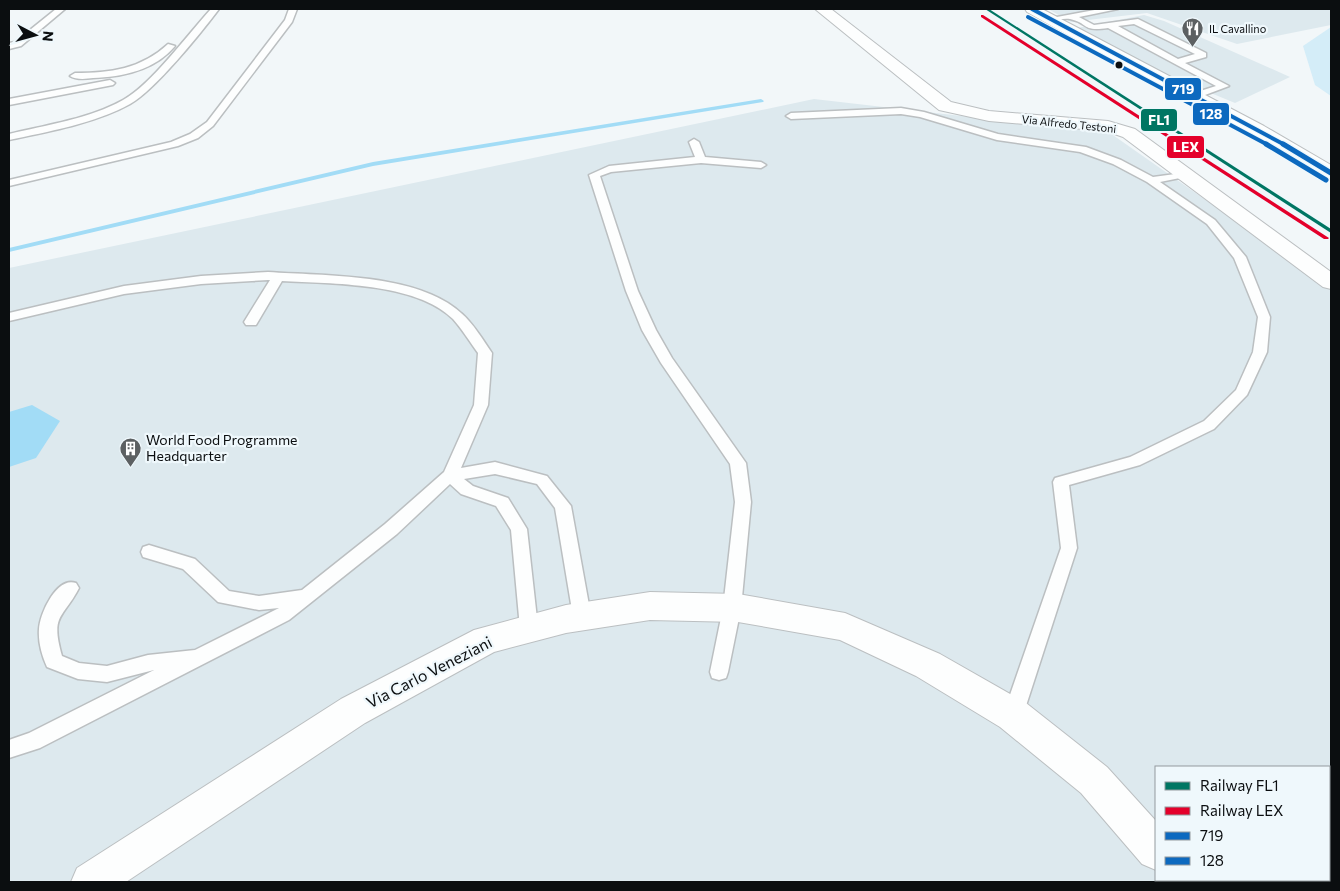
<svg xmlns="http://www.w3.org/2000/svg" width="1340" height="891" font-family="Commissioner,sans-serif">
<rect width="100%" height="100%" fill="#f2f7f9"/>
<!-- built -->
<g fill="#dde9ee" fill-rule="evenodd">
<polygon points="1048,9 1331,9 1331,25 1237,44 1147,13 1071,22"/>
<polygon points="1144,15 1164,21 1290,77 1235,103 1167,75 1077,28"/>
<path d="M814 99 1110 133 1331 288V882H9V268ZM1156 767H1329V880H1156Z"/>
</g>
<!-- green -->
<polygon fill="#d4edf8" points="1331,27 1331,96 1315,85 1303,46"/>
<!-- water -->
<polygon fill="#a2dcf6" points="32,405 60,421 36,458 9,467 9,412"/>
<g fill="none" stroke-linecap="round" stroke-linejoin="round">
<!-- stream -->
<polygon fill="#a2dcf6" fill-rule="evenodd" points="761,99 764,101 763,102 373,166 9,252 9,248 373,162"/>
<defs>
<g id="service">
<polygon points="56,9 65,9 21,46 9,49 9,43 15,42"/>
<path d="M211 9H219C200 34 155 90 130 104 96 123 47 132 9 140V134C46 125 89 119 123 100 151 85 188 34 211 9Z"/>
<polygon points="289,9 297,9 292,22 213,126 198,138 178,146 9,186 9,180 171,142 190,134 207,122 285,20"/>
<path d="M1100 9H1118L1079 17 1094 25 1138 19 1206 53V57L1185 63 1229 86 1197 98H1191V94L1216 86 1108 28C1081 32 1089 23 1070 19 1061 17 1053 24 1046 19ZM1134 24 1195 54 1178 59 1118 26Z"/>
<path d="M168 44 175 46C155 70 123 77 93 78 86 79 76 80 70 76L75 73C110 73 141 69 168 44Z"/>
<polygon points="110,80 115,83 113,85 9,105 9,99"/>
<polygon points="901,108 924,112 998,134 1086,147 1121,160 1153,177 1190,172 1190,176 1160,182 1215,220 1246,257 1270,317 1267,352 1247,395 1214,429 1140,465 1069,485 1077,548 1023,715 1020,721 1013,724 1006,721 1003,715 1061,548 1053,482 1055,478 1130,457 1204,421 1236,390 1253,352 1258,317 1234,258 1207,224 1147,182 1113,164 1080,152 997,140 920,117 901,114 791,119 786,116 791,113"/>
<polygon points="694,139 699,142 705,157 761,162 766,165 761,168 701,163 611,172 600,176 638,291 656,330 672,358 746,463 751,502 741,608 728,672 726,678 719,680 712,678 710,672 723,608 735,502 730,464 661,363 642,330 626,291 589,175 609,166 695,157 689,142"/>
<path d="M268 272C324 276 418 273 461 313 473 323 483 340 492 353L488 405 461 468 495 462 547 476 571 506 591 616 588 621 582 624 576 621 573 616 555 508 537 484 495 474 464 479 473 486 508 498 527 529 538 628 535 633 529 636 523 633 520 628 511 530 496 506 461 494 450 484 397 534 289 620 40 748 9 758V740L29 733 154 670 107 682 78 679 47 667C42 656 38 642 39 629 40 613 57 576 76 583L79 588C63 619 50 614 62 656L79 663 107 666 148 655 195 650 279 608 259 610 218 602 183 569 143 557 141 552 143 547 149 545 195 559 229 591 259 596 302 590 385 524 444 472 474 405 478 353C470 342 462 329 453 319 415 282 332 284 282 281L256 325H246L244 322 270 280H268L201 284 124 294 9 321V313L124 286 201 276Z"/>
</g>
<g id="minor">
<polygon points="815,9 831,9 951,102 989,111 1108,121 1135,129 1331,272 1331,289 1323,287 1123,137 1106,131 989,121 939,110"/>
<polygon points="650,592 738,594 845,613 940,654 1026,703 1107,767 1156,821 1156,870 1142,864 1081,793 1000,727 916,676 840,640 738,622 650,620 566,633 494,652 365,723 126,882 71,882 77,868 341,699 474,630 566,605"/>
<polygon points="1162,880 1202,880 1203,882 1163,882"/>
</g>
<path id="secondary" d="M1025 9H1042L1264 126 1331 165V179L1324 177C1228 117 1125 69 1027 12Z"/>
</defs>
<!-- service casing -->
<use href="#service" stroke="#bbbfc1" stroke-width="3"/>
<!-- minor casing -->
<use href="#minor" stroke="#bbbfc1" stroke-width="2"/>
<!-- secondary casing -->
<use href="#secondary" stroke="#bbbfc1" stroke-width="2"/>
<!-- service -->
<use href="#service" fill="#fdfefe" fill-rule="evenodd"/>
<!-- minor -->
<use href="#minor" fill="#fdfefe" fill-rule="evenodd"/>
<!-- secondary -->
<use href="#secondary" fill="#fdfefe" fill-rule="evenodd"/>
<defs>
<polyline id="bus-1-far1" points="1032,9 1285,145"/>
<polyline id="bus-1" points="1283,144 1331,173"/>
<polyline id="bus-2-far1" points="1028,17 1268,145"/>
<polyline id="bus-2" points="1266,144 1326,180"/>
</defs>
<!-- bus-1-far1 casing -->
<use href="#bus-1-far1" stroke="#eff8fc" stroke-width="6"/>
<!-- bus-1 casing -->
<use href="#bus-1" stroke="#eff8fc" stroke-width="8"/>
<!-- bus-2-far1 casing -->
<use href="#bus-2-far1" stroke="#eff8fc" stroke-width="6"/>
<!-- bus-2 casing -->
<use href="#bus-2" stroke="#eff8fc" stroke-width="8"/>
<!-- bus-1-far1 -->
<use href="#bus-1-far1" stroke="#0c69bf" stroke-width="4"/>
<!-- bus-1 -->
<use href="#bus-1" stroke="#0c69bf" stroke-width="5"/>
<!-- bus-2-far1 -->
<use href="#bus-2-far1" stroke="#0c69bf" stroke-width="4"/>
<!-- bus-2 -->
<use href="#bus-2" stroke="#0c69bf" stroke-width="5"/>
<defs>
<polygon id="rail-1" points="985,9 989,9 1331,229 1331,233"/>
<polygon id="rail-2" points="981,15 983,15 1329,238 1328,239 1324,239 981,17"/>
</defs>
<!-- rail-1 casing -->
<use href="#rail-1" stroke="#eff8fc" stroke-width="3"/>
<!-- rail-2 casing -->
<use href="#rail-2" stroke="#eff8fc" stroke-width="3"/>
<!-- rail-1 -->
<use href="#rail-1" fill="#007663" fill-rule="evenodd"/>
<!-- rail-2 -->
<use href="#rail-2" fill="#e4002b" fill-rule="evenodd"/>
</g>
<!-- icons -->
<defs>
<symbol id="restaurant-pin" viewBox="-11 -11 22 30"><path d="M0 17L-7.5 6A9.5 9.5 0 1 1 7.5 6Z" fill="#5c6062" stroke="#eff8fc"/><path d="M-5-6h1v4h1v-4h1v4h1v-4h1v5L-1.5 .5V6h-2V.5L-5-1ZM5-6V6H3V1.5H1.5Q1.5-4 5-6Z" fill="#fff"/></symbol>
<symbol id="building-pin" viewBox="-11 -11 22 30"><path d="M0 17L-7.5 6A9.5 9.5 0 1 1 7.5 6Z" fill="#5c6062" stroke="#eff8fc"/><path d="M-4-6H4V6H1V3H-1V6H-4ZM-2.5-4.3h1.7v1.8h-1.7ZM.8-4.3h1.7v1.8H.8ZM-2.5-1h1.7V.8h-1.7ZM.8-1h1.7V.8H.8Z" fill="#fff"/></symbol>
</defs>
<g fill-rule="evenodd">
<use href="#restaurant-pin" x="1180" y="16" width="25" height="34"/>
<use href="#building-pin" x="118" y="436" width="25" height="34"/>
</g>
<!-- markers -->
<circle fill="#0b0e10" stroke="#eff8fc" stroke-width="2" cx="1119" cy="65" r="4.5"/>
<g text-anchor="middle" stroke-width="4.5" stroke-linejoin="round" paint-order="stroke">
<!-- far-poi labels -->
<g font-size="11" fill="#0b0e10" stroke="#eff8fc" text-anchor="start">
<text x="1209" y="33">IL Cavallino</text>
</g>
<!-- far-street labels -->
<g font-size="11" fill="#0b0e10" stroke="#eff8fc">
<text transform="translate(1069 124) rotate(6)" y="4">Via Alfredo Testoni</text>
</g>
<!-- poi labels -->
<g font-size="14" fill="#0b0e10" stroke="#eff8fc" text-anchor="start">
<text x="146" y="445">World Food Programme<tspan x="146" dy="16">Headquarter</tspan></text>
</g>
<!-- near-street labels -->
<g font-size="16" fill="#0b0e10" stroke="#eff8fc">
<text transform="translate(429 672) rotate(-27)" y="6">Via Carlo Veneziani</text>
</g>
</g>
<g stroke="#eff8fc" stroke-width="2">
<rect x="1164" y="77" width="38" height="24" rx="5" fill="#0c69bf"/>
<rect x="1192" y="102" width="38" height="24" rx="5" fill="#0c69bf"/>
<rect x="1140" y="108" width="38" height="24" rx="5" fill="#007663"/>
<rect x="1166" y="135" width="39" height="24" rx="5" fill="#e4002b"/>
</g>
<g font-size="14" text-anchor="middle" font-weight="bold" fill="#fff">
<text x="1183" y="94">719</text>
<text x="1211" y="119">128</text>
<text x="1159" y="125">FL1</text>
<text x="1186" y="152">LEX</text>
</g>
<!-- border -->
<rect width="1340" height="891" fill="none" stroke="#0b0e10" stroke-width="20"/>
<!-- legend -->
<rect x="1155" y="766" width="175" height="115" fill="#eff8fc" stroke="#949a9e"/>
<rect x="1165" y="782" width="25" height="8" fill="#007663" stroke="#949a9e"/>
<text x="1200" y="791" font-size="15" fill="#0b0e10">Railway FL1</text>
<rect x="1165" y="807" width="25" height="8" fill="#e4002b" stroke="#949a9e"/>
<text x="1200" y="816" font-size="15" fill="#0b0e10">Railway LEX</text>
<rect x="1165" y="832" width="25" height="8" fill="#0c69bf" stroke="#949a9e"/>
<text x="1200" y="841" font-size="15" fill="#0b0e10">719</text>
<rect x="1165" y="857" width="25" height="8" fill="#0c69bf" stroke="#949a9e"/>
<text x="1200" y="866" font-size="15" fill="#0b0e10">128</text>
<!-- north arrow -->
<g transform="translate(35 35) rotate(96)" stroke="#eff8fc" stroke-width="4" paint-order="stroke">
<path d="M0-4L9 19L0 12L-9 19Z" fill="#0b0e10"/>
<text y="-8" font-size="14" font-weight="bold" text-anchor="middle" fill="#0b0e10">N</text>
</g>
</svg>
